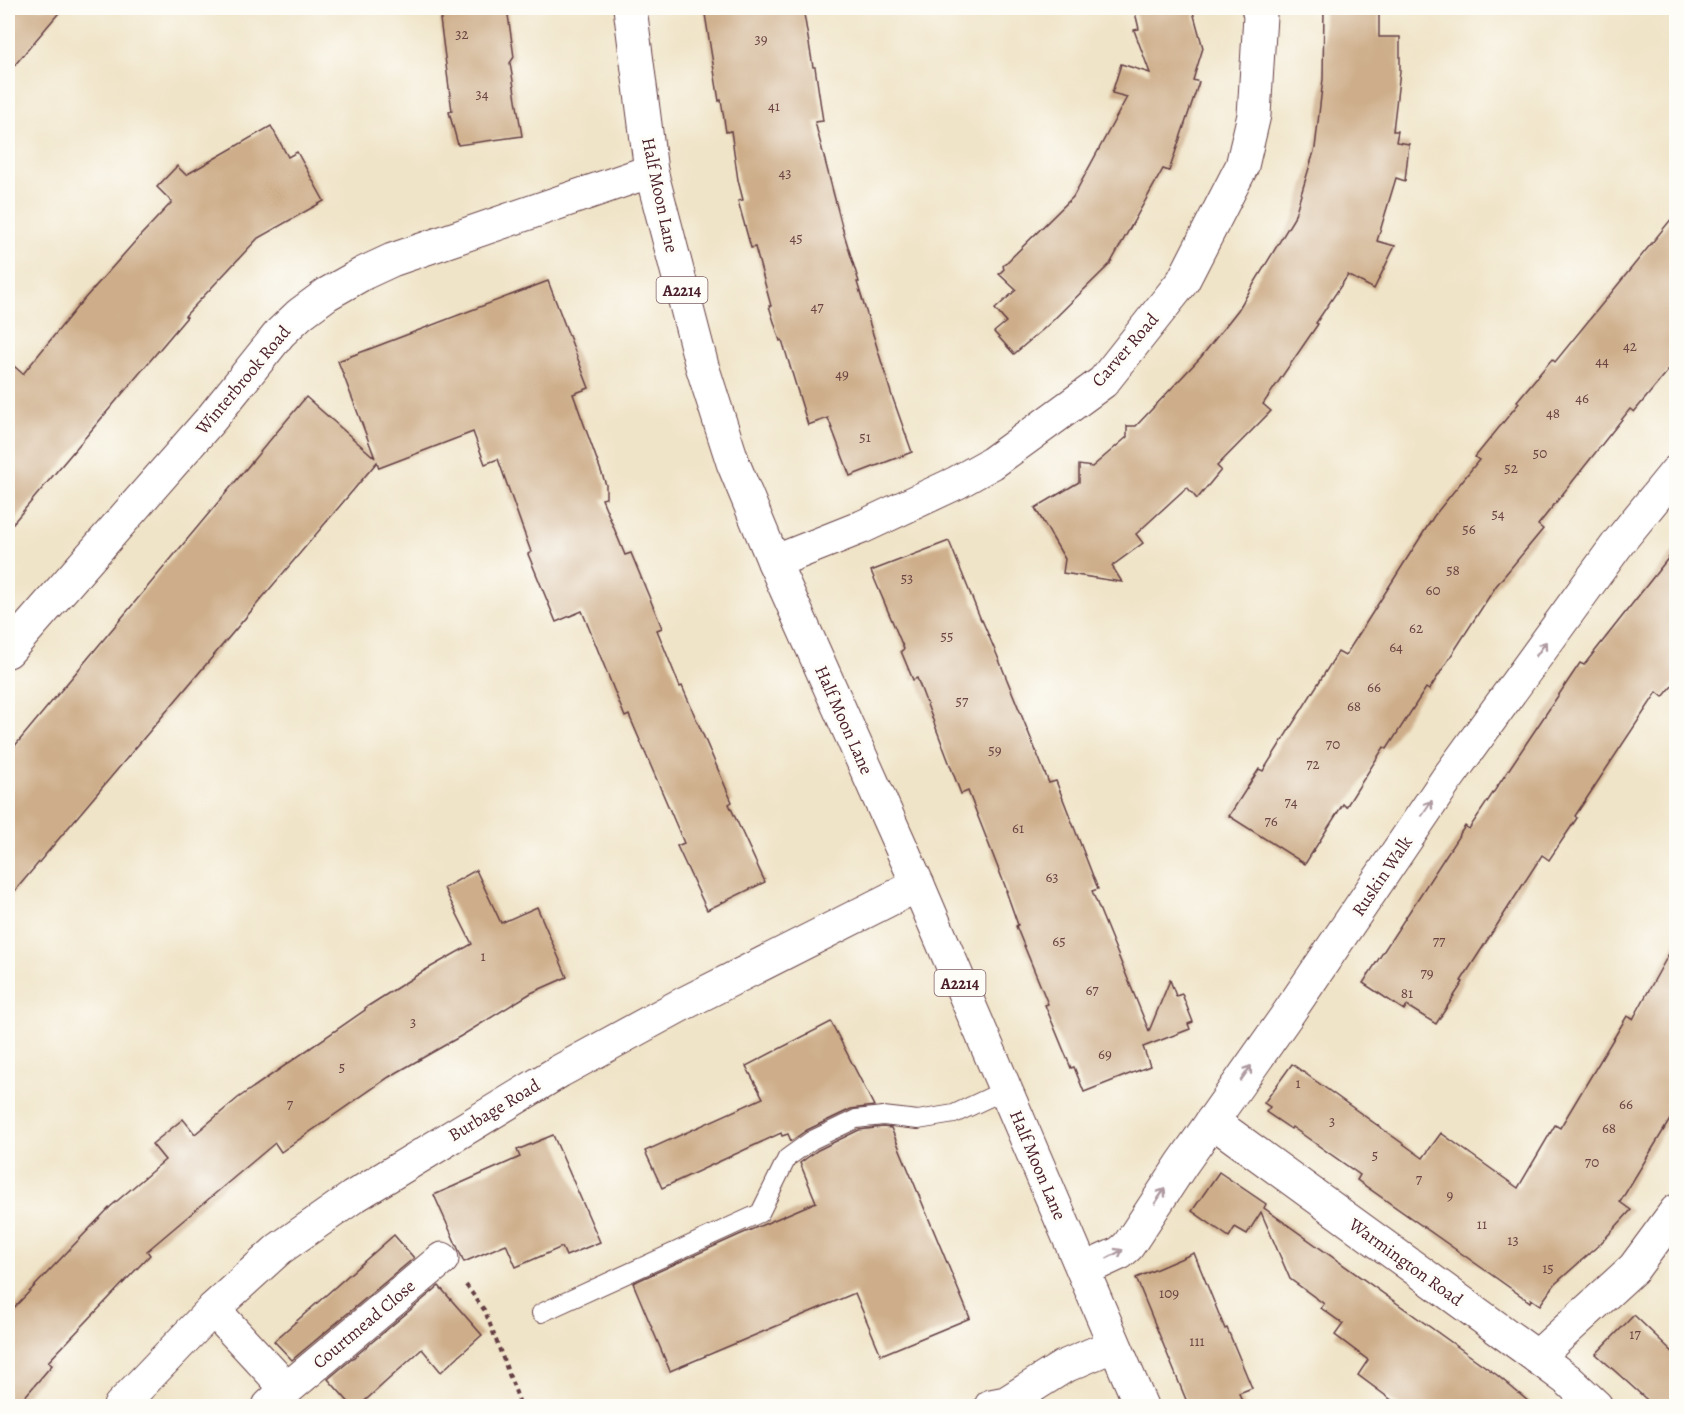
<svg xmlns="http://www.w3.org/2000/svg" width="1684" height="1414" font-family="Alegreya,serif">
<rect width="100%" height="100%" fill="#fdfcf7"/>
<filter id="ink" filterUnits="userSpaceOnUse"><feTurbulence type="fractalNoise" baseFrequency=".0167" numOctaves="2"/><feDisplacementMap in="SourceGraphic" scale="12" xChannelSelector="R" yChannelSelector="G"/><feConvolveMatrix kernelMatrix="1 2 1 2 8 2 1 2 1" color-interpolation-filters="sRGB"/></filter>
<filter id="wash" filterUnits="userSpaceOnUse"><feTurbulence type="fractalNoise" baseFrequency=".008" numOctaves="4" result="noise"/><feDisplacementMap in="SourceGraphic" scale="24" xChannelSelector="R" yChannelSelector="G"/><feGaussianBlur stdDeviation="1.35" result="paint"/><feColorMatrix in="noise" values="0 0 0 0 0 0 0 0 0 0 0 0 0 0 0 0 0 1.4 0 .05"/><feComposite in="paint" operator="in"/></filter>
<g filter="url(#wash)">
<rect width="100%" height="100%" fill="#f0e4c8"/>
<g id="blocks">
<!-- building -->
<g fill="#ceae8a">
<polygon points="8,8 63,8 8,73"/>
<polygon points="440,8 507,8 514,57 510,63 522,136 458,145 449,112 452,111 440,19 442,19"/>
<polygon points="704,8 803,8 813,67 815,67 823,121 815,122 844,234 859,282 857,282 891,393 912,452 850,476 828,418 808,425 782,340 780,341 769,306 771,306 755,247 751,248 738,201 743,200 738,180 731,131 726,132 721,100 719,101"/>
<polygon points="1134,8 1192,8 1203,48 1193,80 1199,82 1169,171 1163,169 1110,264 1047,326 1014,354 994,332 1006,322 995,309 1016,290 999,274 1004,269 1003,266 1073,197 1127,97 1112,93 1121,64 1150,73 1134,30 1139,29"/>
<polygon points="1324,8 1379,8 1379,37 1400,37 1400,71 1393,131 1398,131 1396,142 1409,144 1405,181 1396,178 1377,241 1395,246 1374,289 1348,275 1316,323 1318,324 1263,404 1271,411 1217,466 1221,470 1197,499 1187,487 1136,534 1143,543 1112,566 1122,582 1063,573 1065,559 1035,508 1079,482 1079,465 1092,467 1127,437 1127,426 1136,426 1201,357 1238,310 1294,218 1315,148 1323,79"/>
<polygon points="271,126 288,157 297,152 324,201 258,238 185,316 187,317 8,529 8,361 23,374 78,306 140,236 172,202 157,187 177,166 186,175"/>
<polygon points="1677,212 1677,360 1634,412 1630,409 1538,525 1543,529 1496,586 1429,690 1426,688 1387,749 1384,747 1346,807 1343,804 1305,864 1229,816 1259,769 1263,771 1338,652 1345,656 1434,516 1479,460 1475,457 1519,403 1517,401 1552,359 1555,362"/>
<polygon points="548,281 589,388 573,394 606,485 606,498 602,499 625,555 631,553 662,628 657,630 680,687 682,686 732,802 729,804 765,882 707,910 677,846 684,843 629,715 625,717 582,611 556,622 528,554 531,552 498,459 485,464 473,432 379,468 377,462 8,899 8,754 306,397 375,458 338,361"/>
<polygon points="949,541 981,620 982,620 997,655 1049,783 1056,781 1098,889 1092,891 1149,1031 1170,980 1176,996 1182,994 1193,1022 1188,1024 1190,1029 1143,1047 1150,1066 1084,1092 1074,1067 1071,1068 1045,1005 1048,1004 1016,926 1018,925 1006,891 1007,891 968,791 961,794 917,678 913,680 901,651 904,649 871,571"/>
<polygon points="1677,547 1677,680 1663,697 1657,692 1575,816 1577,818 1549,860 1542,855 1461,981 1463,982 1436,1024 1407,1006 1404,1010 1363,983 1465,826 1469,829 1580,663 1584,665"/>
<polygon points="476,870 501,923 537,907 567,977 531,993 461,1036 389,1077 281,1152 275,1143 147,1251 150,1255 48,1362 52,1365 16,1407 8,1407 8,1314 110,1207 165,1160 152,1144 183,1119 195,1134 238,1098 365,1010 365,1008 422,972 472,944 444,888"/>
<polygon points="1677,939 1677,1108 1620,1202 1631,1210 1600,1244 1555,1284 1540,1305 1531,1299 1530,1302 1482,1268 1357,1180 1360,1175 1292,1127 1291,1129 1266,1112 1270,1107 1264,1103 1292,1064 1423,1158 1441,1133 1518,1188 1555,1125 1560,1128 1627,1016 1633,1019"/>
<polygon points="831,1022 874,1106 851,1109 807,1130 791,1141 788,1134 782,1136 781,1133 662,1188 645,1151 763,1098 746,1066"/>
<polygon points="883,1127 891,1128 970,1318 881,1355 855,1293 670,1371 633,1283 739,1235 816,1202 800,1163 818,1150 859,1130"/>
<polygon points="553,1135 600,1242 566,1256 562,1247 516,1267 506,1244 464,1262 434,1195 520,1157 517,1150"/>
<polygon points="1219,1172 1266,1204 1264,1208 1497,1375 1535,1407 1401,1407 1358,1375 1368,1360 1335,1335 1343,1324 1321,1308 1324,1304 1290,1279 1261,1212 1247,1234 1235,1227 1229,1237 1192,1211"/>
<polygon points="394,1235 414,1258 292,1360 274,1341"/>
<polygon points="1194,1253 1225,1329 1227,1328 1252,1388 1239,1393 1244,1407 1189,1407 1136,1278"/>
<polygon points="439,1286 482,1335 441,1372 422,1349 358,1407 353,1407 328,1379"/>
<polygon points="1634,1315 1677,1356 1677,1407 1655,1407 1596,1354"/>
</g>
</g>
</g>
<g filter="url(#ink)">
<use href="#blocks" fill-opacity="0" stroke="#633d43" stroke-width="1.5"/>
<g fill="none" stroke-linecap="round" stroke-linejoin="round">
<defs>
<polyline id="lane" points="541,1313 760,1213 787,1158 812,1140 856,1119 883,1116 918,1120 954,1114 1005,1090"/>
<g id="street">
<polyline points="774,562 862,527 956,483 992,463 1103,382 1183,281 1242,166 1254,115 1260,16 1258,8"/>
<polyline points="8,651 211,419 280,333 300,314 327,294 364,273 392,260 651,171"/>
<polyline points="1212,1121 1537,1357 1568,1380 1596,1406"/>
<polyline points="1083,1270 1120,1253 1128,1246 1182,1164 1285,1018 1447,779 1619,542 1676,472"/>
<polyline points="213,1309 287,1389"/>
<polyline points="1537,1357 1634,1268 1676,1211"/>
<polyline points="269,1406 287,1389 442,1259"/>
<polyline points="991,1406 1006,1403 1063,1367 1114,1345"/>
</g>
<polyline id="secondary" points="120,1406 213,1309 248,1277 279,1249 353,1197 560,1071 679,1006 918,885"/>
<polyline id="primary" points="630,8 651,171 702,366 733,463 774,562 918,885 1141,1406"/>
</defs>
<!-- lane casing -->
<use href="#lane" stroke="#633d43" stroke-width="20"/>
<!-- street casing -->
<use href="#street" stroke="#633d43" stroke-width="35"/>
<!-- secondary casing -->
<use href="#secondary" stroke="#633d43" stroke-width="35"/>
<!-- primary casing -->
<use href="#primary" stroke="#633d43" stroke-width="35"/>
<!-- path -->
<polyline stroke="#633d43" stroke-width="4" stroke-dasharray="4.5 4.5" stroke-linecap="butt" points="466,1285 485,1311 521,1406"/>
<!-- lane -->
<use href="#lane" stroke="#fff" stroke-width="18"/>
<!-- street -->
<use href="#street" stroke="#fff" stroke-width="33"/>
<!-- secondary -->
<use href="#secondary" stroke="#fff" stroke-width="33"/>
<!-- primary -->
<use href="#primary" stroke="#fff" stroke-width="33"/>
</g>
<!-- one-way arrows -->
<defs><path id="oneway-shaft" d="M-6 0H5M1.5-3L5.5 0L1.5 3" fill="none" stroke-width="1.6" stroke-linecap="round" stroke-linejoin="round" transform="scale(1.5)"/></defs>
<g stroke="#ae9aa0">
<use href="#oneway-shaft" transform="translate(1541 649) rotate(-55)"/>
<use href="#oneway-shaft" transform="translate(1427 808) rotate(-56)"/>
<use href="#oneway-shaft" transform="translate(1246 1073) rotate(-55)"/>
<use href="#oneway-shaft" transform="translate(1160 1196) rotate(-56)"/>
<use href="#oneway-shaft" transform="translate(1115 1254) rotate(-28)"/>
</g>
</g>
<g text-anchor="middle" stroke-width="6" stroke-linejoin="round" paint-order="stroke">
<!-- number labels -->
<g font-size="15" fill="#6b4343">
<text x="462" y="39">32</text>
<text x="761" y="44">39</text>
<text x="482" y="99">34</text>
<text x="774" y="111">41</text>
<text x="785" y="178">43</text>
<text x="796" y="243">45</text>
<text x="817" y="312">47</text>
<text x="1630" y="351">42</text>
<text x="1602" y="366">44</text>
<text x="842" y="379">49</text>
<text x="1582" y="403">46</text>
<text x="1553" y="418">48</text>
<text x="865" y="442">51</text>
<text x="1540" y="458">50</text>
<text x="1511" y="473">52</text>
<text x="1498" y="519">54</text>
<text x="1469" y="534">56</text>
<text x="1453" y="575">58</text>
<text x="907" y="583">53</text>
<text x="1433" y="595">60</text>
<text x="1416" y="633">62</text>
<text x="947" y="641">55</text>
<text x="1396" y="652">64</text>
<text x="1374" y="692">66</text>
<text x="962" y="706">57</text>
<text x="1354" y="711">68</text>
<text x="1333" y="749">70</text>
<text x="995" y="755">59</text>
<text x="1313" y="769">72</text>
<text x="1291" y="807">74</text>
<text x="1271" y="826">76</text>
<text x="1018" y="833">61</text>
<text x="1052" y="882">63</text>
<text x="1059" y="946">65</text>
<text x="1439" y="946">77</text>
<text x="483" y="961">1</text>
<text x="1427" y="978">79</text>
<text x="1092" y="995">67</text>
<text x="1407" y="998">81</text>
<text x="413" y="1027">3</text>
<text x="1105" y="1059">69</text>
<text x="342" y="1072">5</text>
<text x="1298" y="1088">1</text>
<text x="290" y="1109">7</text>
<text x="1626" y="1109">66</text>
<text x="1332" y="1126">3</text>
<text x="1609" y="1133">68</text>
<text x="1375" y="1160">5</text>
<text x="1592" y="1167">70</text>
<text x="1419" y="1184">7</text>
<text x="1450" y="1200">9</text>
<text x="1482" y="1229">11</text>
<text x="1513" y="1245">13</text>
<text x="1548" y="1273">15</text>
<text x="1169" y="1298">109</text>
<text x="1635" y="1339">17</text>
<text x="1197" y="1346">111</text>
</g>
<!-- shield labels -->
<g fill="#fdfcf7" stroke="#806168" stroke-width="1.5">
<rect x="656.5" y="277" width="51" height="26" rx="4.5"/>
<rect x="934.5" y="970" width="51" height="26" rx="4.5"/>
</g>
<g font-size="16" font-weight="bold" fill="#4a1f2b">
<text x="682" y="296">A2214</text>
<text x="960" y="989">A2214</text>
</g>
<!-- street labels -->
<g font-size="18" fill="#4a1f2b" stroke="#fdfcf7">
<text transform="translate(660 195) rotate(78)" y="6">Half Moon Lane</text>
<text transform="translate(1125 350) rotate(-49)" y="6">Carver Road</text>
<text transform="translate(243 380) rotate(-50)" y="6">Winterbrook Road</text>
<text transform="translate(844 720) rotate(66)" y="6">Half Moon Lane</text>
<text transform="translate(1382 876) rotate(-56)" y="6">Ruskin Walk</text>
<text transform="translate(494 1110) rotate(-31)" y="6">Burbage Road</text>
<text transform="translate(1038 1165) rotate(67)" y="6">Half Moon Lane</text>
<text transform="translate(1406 1262) rotate(36)" y="6">Warmington Road</text>
<text transform="translate(364 1324) rotate(-40)" y="6">Courtmead Close</text>
</g>
</g>
<!-- margin -->
<rect width="1684" height="1414" fill="none" stroke="#fdfcf7" stroke-width="30"/>
</svg>
